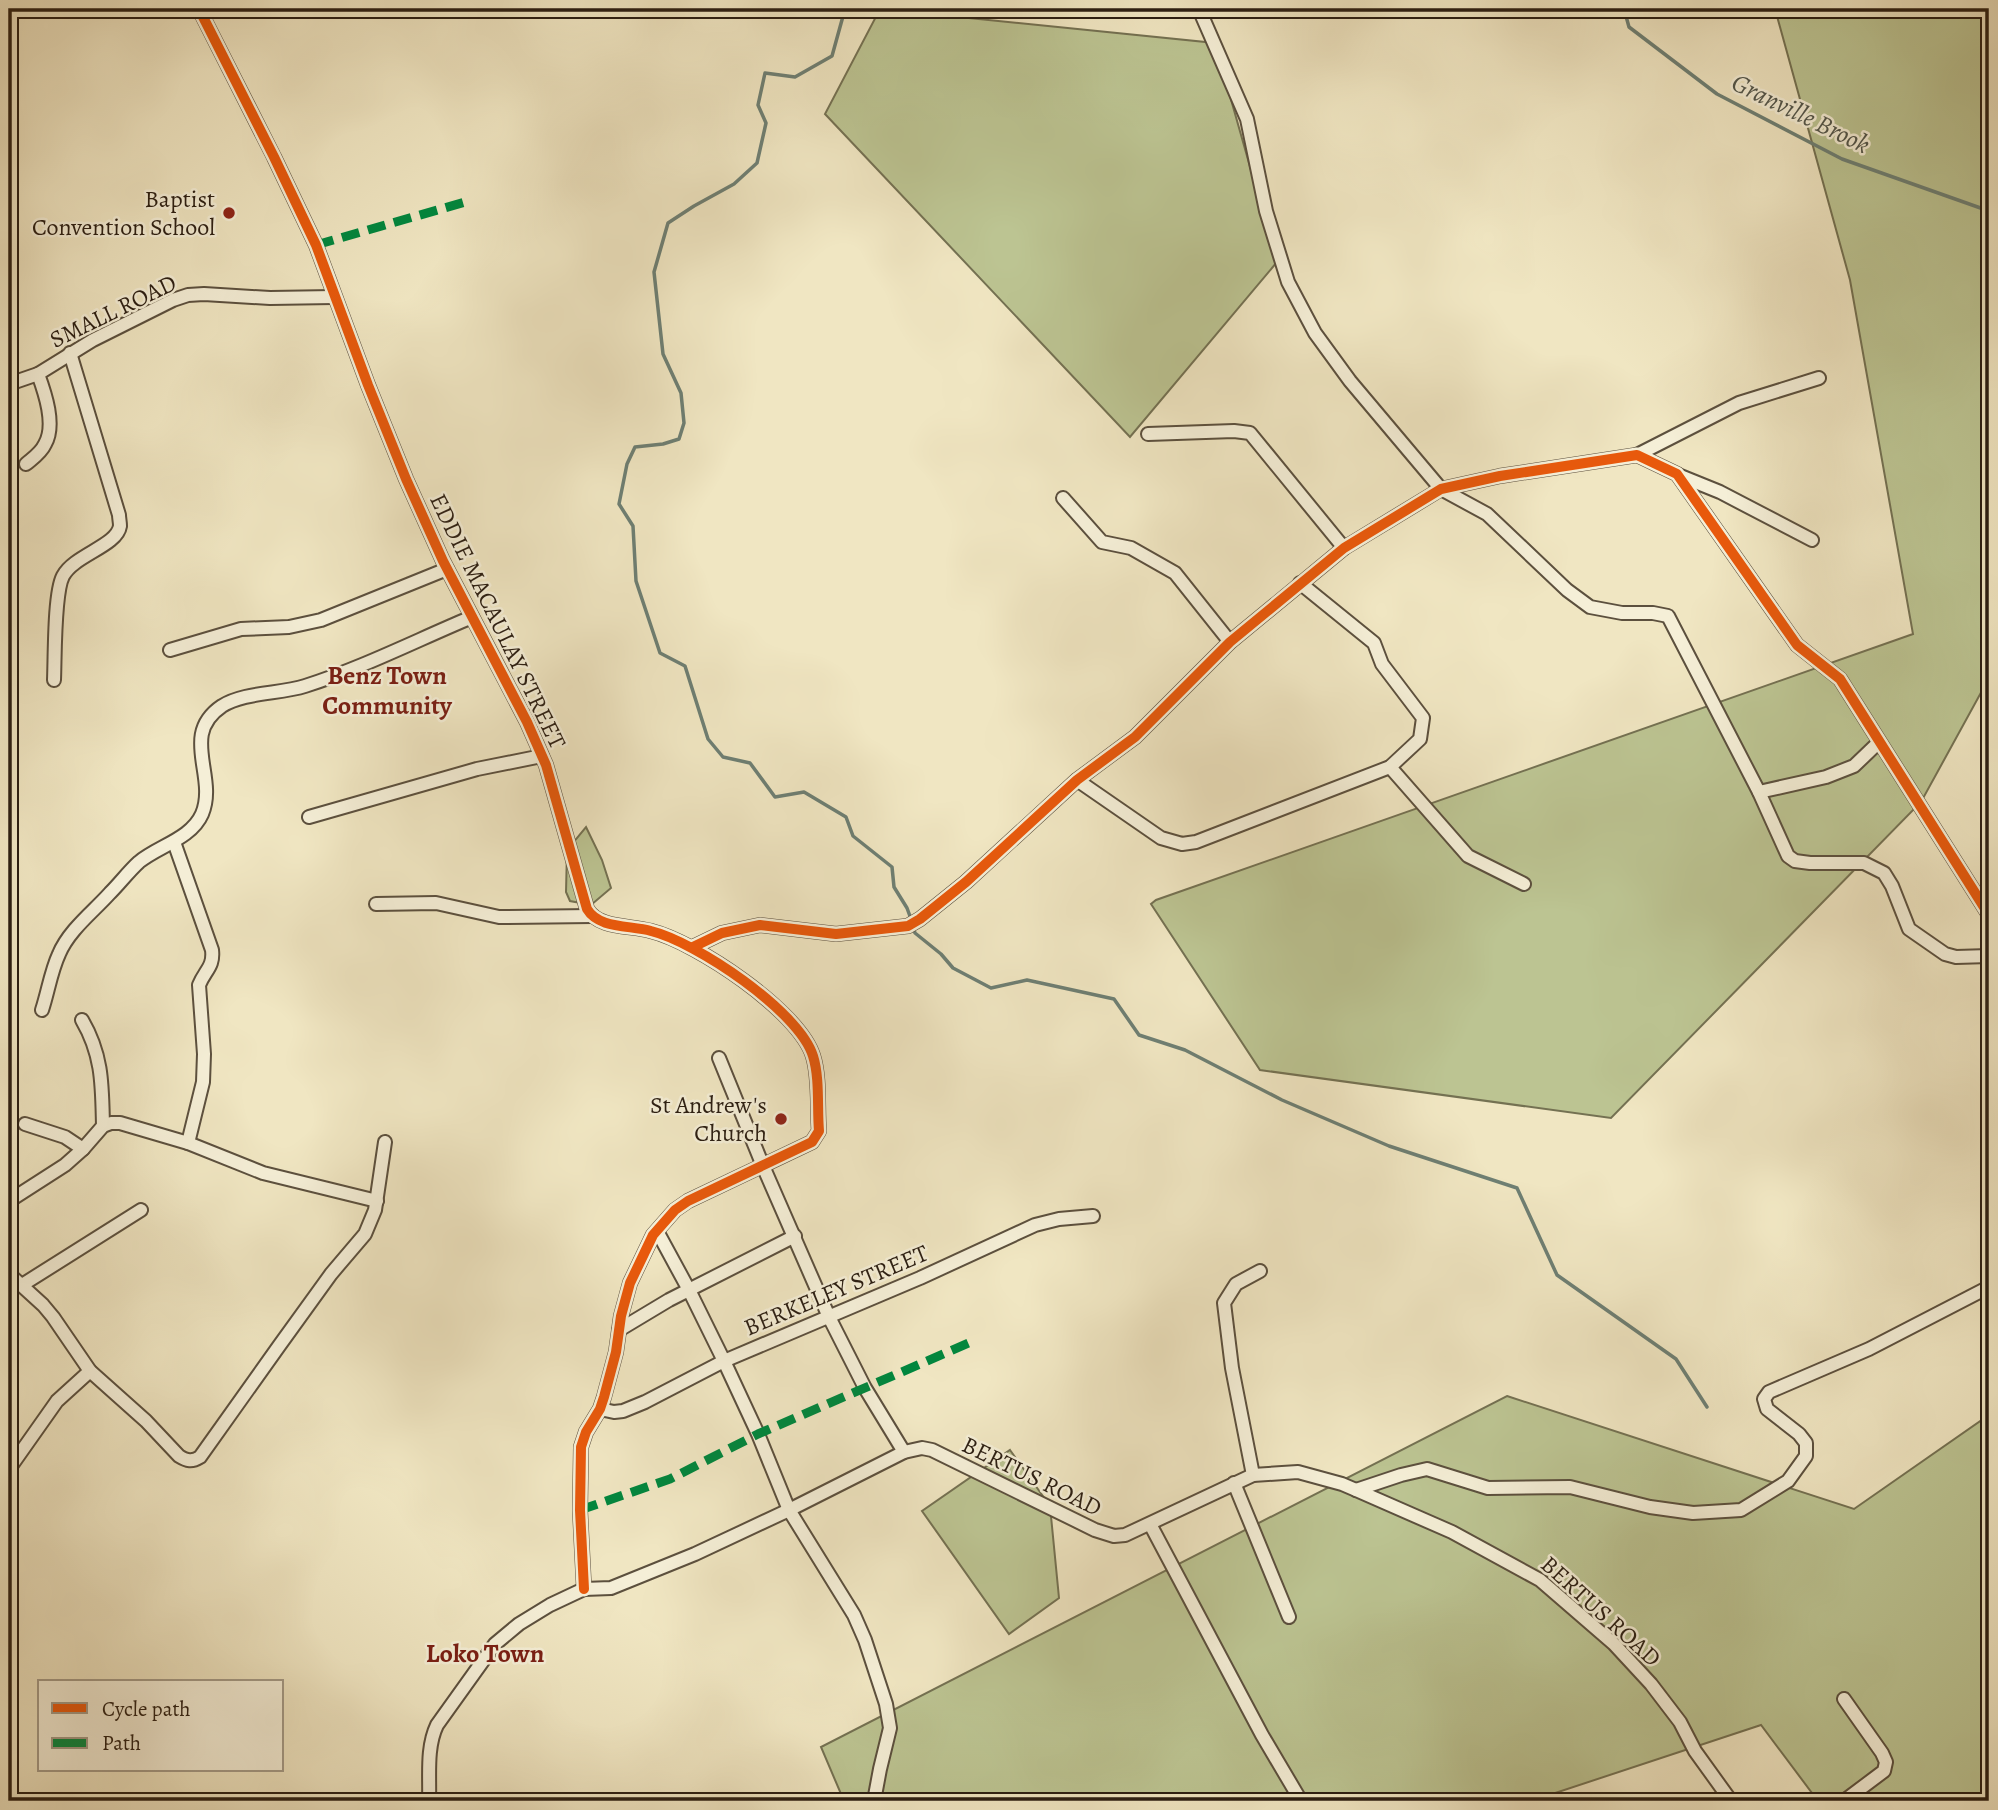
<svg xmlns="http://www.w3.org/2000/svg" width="1998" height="1810" font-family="Alegreya,serif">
<rect width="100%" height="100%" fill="#f0e6c2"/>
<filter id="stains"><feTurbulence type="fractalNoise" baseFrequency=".00286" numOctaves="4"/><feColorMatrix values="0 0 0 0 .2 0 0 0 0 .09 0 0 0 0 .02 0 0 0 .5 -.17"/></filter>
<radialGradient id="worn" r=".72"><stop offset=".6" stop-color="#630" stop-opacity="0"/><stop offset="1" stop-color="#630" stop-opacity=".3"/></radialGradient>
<!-- green -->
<g fill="#bcc492" stroke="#747152" stroke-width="2">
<polygon points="880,9 1215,43 1277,262 1130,437 825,114"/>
<polygon points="1775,9 1989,9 1989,678 1921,802 1611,1118 1260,1070 1151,904 1156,900 1913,634 1850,280"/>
<polygon points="586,827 602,860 611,888 591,905 570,901 566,892 567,850"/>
<polygon points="1507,1396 1854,1509 1989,1415 1989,1801 1818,1801 1761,1725 1531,1801 844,1801 821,1747"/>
<polygon points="1010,1450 1050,1506 1059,1598 1009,1634 922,1511"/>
</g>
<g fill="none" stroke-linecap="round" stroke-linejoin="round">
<!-- stream -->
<g stroke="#6e7f73" stroke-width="3.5">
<polyline points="845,9 832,56 795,77 765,73 758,105 766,123 757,163 734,184 694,206 668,223 654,272 663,354 681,393 684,423 679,439 663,444 635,447 627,464 619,504 633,526 636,581 660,653 685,666 708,739 723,757 750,763 775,797 804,792 846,817 853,836 892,867 894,887 907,908 911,919"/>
<polyline points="1624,9 1629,27 1717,94 1842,159 1989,211"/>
<polyline points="913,927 915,933 941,954 953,968 991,988 1027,980 1114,999 1139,1035 1185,1050 1282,1100 1389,1146 1517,1188 1557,1275 1676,1359 1707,1407"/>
</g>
<defs>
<g id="street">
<path d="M199 9 274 157 316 245 368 385 406 479 443 561 527 722 546 765 587 909C599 929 630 925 651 931 696 942 799 1011 813 1056 820 1078 817 1108 819 1131L812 1142 688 1201 675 1210 653 1235 630 1283 621 1316 616 1352 604 1397 600 1409 586 1432 581 1447 580 1510 584 1589"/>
<polyline points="1199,9 1247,119 1266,211 1288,282 1315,333 1350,381 1441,489 1487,514 1567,590 1590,607 1622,613 1653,613 1668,616 1759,792 1788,856 1795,861 1810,863 1864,863 1884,873 1892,886 1909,929 1945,954 1956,957 1989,956"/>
<polyline points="9,384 38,374"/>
<polyline points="1148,434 1234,431 1250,433 1344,548"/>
<polyline points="1637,455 1739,403 1819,378"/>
<path d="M26 464C33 458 41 453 45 444 56 425 45 393 38 374L93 340 173 300 188 295 204 294 270 298 334 297"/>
<polyline points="1678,475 1720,492 1812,540"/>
<polyline points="1063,498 1102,542 1131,548 1175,573 1230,642"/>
<polyline points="170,650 241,629 289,627 321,620 447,569"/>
<path d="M54 680C55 657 54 593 63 576 74 555 117 546 120 526 120 522 119 518 119 515L70 353"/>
<polyline points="1390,767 1468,856 1524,884"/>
<polyline points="1077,780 1161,838 1182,844 1196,842 1390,767 1420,739 1423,718 1382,664 1374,643 1300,583"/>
<polyline points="1759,792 1826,777 1854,766 1879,742"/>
<polyline points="309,817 477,769 542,756"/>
<path d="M174 842 212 950C214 967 205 970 199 985L204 1054 203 1082 188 1143"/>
<polyline points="376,904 436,903 499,917 592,916"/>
<polyline points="693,947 722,933 760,925 836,934 908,926 920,919 966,882 1077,780 1135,737 1230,642 1344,548 1441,489 1500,476 1637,455 1677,474 1797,645 1840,679 1989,915"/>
<path d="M42 1010C48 992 51 971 59 954 69 930 93 912 110 893 120 883 129 871 139 862 158 846 191 839 202 814 218 776 179 735 222 706 244 692 280 694 305 686 362 668 417 640 472 617"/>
<path d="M82 1020C103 1056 102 1086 103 1126"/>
<polyline points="719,1058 763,1166 829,1317 865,1388 904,1452"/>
<polyline points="25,1124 65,1137 83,1149"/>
<polyline points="9,1201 65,1165 83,1149 103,1126 111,1123 120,1123 188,1143 263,1173 377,1201"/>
<polyline points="657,1231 689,1290 724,1361 758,1434 789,1510 854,1615 865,1640 886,1704 890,1728 880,1769 874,1801"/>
<path d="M9 1274 43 1305 53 1317 90 1371 146 1421 179 1456C187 1461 192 1462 200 1457L279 1346 331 1274 365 1234 375 1210 385 1142"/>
<polyline points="22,1285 141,1210"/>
<polyline points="619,1330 669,1300 795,1236"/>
<polyline points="600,1409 614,1412 623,1411 645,1402 724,1361 920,1278 1035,1225 1059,1219 1093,1216"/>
<polyline points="9,1469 57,1401 90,1371"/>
<polyline points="1253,1475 1232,1368 1224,1303 1236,1284 1260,1271"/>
<polyline points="1234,1483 1289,1617"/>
<polyline points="1356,1490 1401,1475 1427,1469 1488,1488 1570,1487 1650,1507 1693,1513 1741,1510 1788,1481 1806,1456 1806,1443 1799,1434 1767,1409 1764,1399 1769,1392 1869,1349 1989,1287"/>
<polyline points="1150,1524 1262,1735 1301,1801"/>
<path d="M429 1801C430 1776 426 1748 437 1725L495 1644 519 1624 550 1605 584 1589 611 1588 695 1554 789 1510 904 1452 922 1448 932 1450 1095 1530 1114 1536 1125 1535 1253 1475 1298 1472 1342 1484 1356 1490 1452 1532 1540 1580 1614 1644 1651 1684 1680 1722 1695 1751 1731 1801"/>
<polyline points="1844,1801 1884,1771 1886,1762 1882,1753 1844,1699"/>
</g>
</defs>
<!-- street casing -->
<use href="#street" stroke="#5c503e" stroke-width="16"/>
<!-- street -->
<use href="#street" stroke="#f5efd7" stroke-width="12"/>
<!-- quiet -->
<g stroke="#00873e" stroke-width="9" stroke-dasharray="18 9" stroke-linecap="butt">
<polyline points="316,245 465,202"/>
<polyline points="580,1510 670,1479 758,1434 971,1342"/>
</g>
<defs>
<g id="cycleway">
<path d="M199 9 274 157 316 245 368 385 406 479 443 561 527 722 546 765 587 909C599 929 630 925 651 931 696 942 799 1011 813 1056 820 1078 817 1108 819 1131L812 1142 688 1201 675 1210 653 1235 630 1283 621 1316 616 1352 604 1397 600 1409 586 1432 581 1447 580 1510 584 1589"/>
<polyline points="693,947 722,933 760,925 836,934 908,926 920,919 966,882 1077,780 1135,737 1230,642 1344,548 1441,489 1500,476 1637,455 1677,474 1797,645 1840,679 1989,915"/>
</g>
</defs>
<!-- cycleway casing -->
<use href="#cycleway" stroke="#f5efd7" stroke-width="15"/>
<!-- cycleway -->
<use href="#cycleway" stroke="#e8590c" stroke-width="10"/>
</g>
<!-- markers -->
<g fill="#8f2418" stroke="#f5efd7" stroke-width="2.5">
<circle cx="229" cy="213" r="7"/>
<circle cx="781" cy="1119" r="7"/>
</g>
<g text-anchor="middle" stroke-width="5" stroke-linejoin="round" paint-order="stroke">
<!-- poi labels -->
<g font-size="24" fill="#2b1e12" stroke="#f5efd7" text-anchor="end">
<text x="215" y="207">Baptist<tspan x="215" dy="28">Convention School</tspan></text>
<text x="767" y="1113">St Andrew's<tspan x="767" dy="28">Church</tspan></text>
</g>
<!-- street labels -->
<g font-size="24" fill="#2b1e12" stroke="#f5efd7">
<text transform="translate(113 311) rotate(-26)" y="8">SMALL ROAD</text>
<text transform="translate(498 621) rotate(64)" y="8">EDDIE MACAULAY STREET</text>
<text transform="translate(836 1290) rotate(-23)" y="8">BERKELEY STREET</text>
<text transform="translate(1032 1476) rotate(26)" y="8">BERTUS ROAD</text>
<text transform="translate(1601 1611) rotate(42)" y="8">BERTUS ROAD</text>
</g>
<!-- water labels -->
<g font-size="26" font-style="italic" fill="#52564b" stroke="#f5efd7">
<text transform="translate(1801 113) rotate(26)" y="9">Granville Brook</text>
</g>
<!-- neighbourhood labels -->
<g font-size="26" font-weight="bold" fill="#7a1f14" stroke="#f5efd7">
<text x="387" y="684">Benz Town<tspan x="387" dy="30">Community</tspan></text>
<text x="485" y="1662">Loko Town</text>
</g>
</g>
<!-- margin -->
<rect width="1998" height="1810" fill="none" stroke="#f0e6c2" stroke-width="35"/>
<rect x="10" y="10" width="1977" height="1789" fill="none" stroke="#2b1e12" stroke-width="3.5"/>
<rect x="18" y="18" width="1963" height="1775" fill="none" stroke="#2b1e12" stroke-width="2"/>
<!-- legend -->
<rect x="38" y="1680" width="245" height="91" fill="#f5efd7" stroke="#a49b88" stroke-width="2"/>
<rect x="52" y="1703" width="35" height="10" fill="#e8590c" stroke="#a49b88" stroke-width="2"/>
<text x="102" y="1716" font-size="21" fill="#2b1e12">Cycle path</text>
<rect x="52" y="1738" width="35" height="10" fill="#00873e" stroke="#a49b88" stroke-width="2"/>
<text x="102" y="1750" font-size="21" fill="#2b1e12">Path</text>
<rect width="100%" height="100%" filter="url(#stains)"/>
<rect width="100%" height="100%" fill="url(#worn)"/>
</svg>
